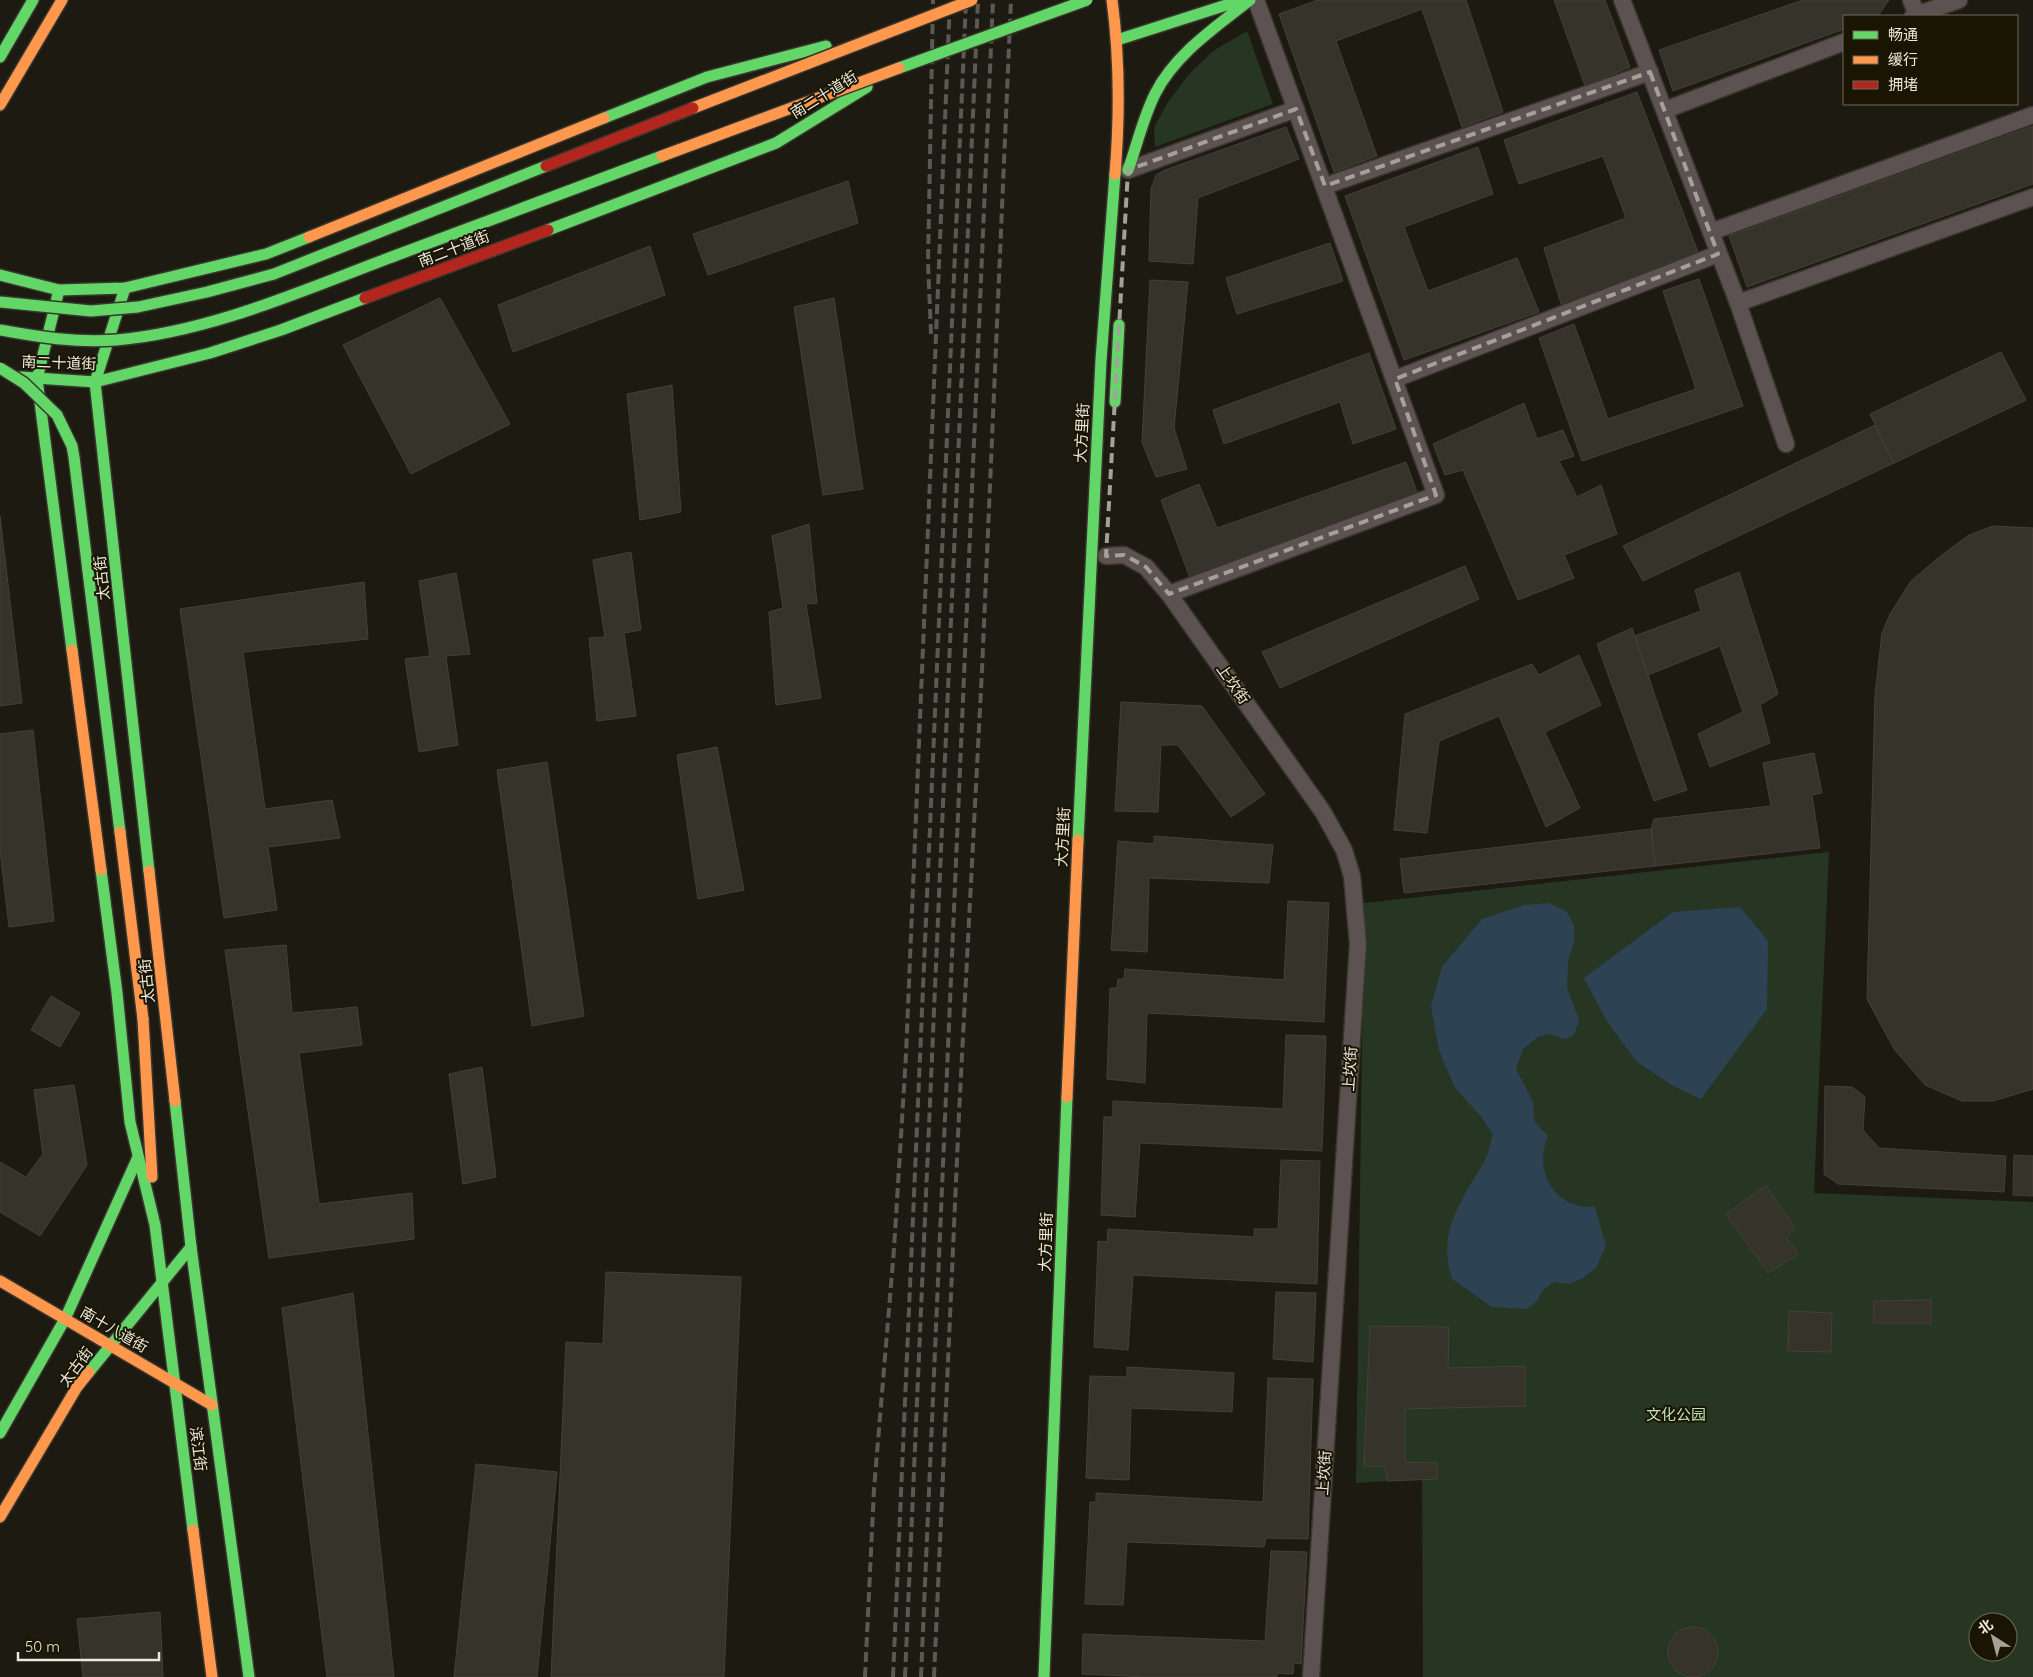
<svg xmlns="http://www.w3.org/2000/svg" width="2033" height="1677" font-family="Quicksand,'Noto Sans SC',sans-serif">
<rect width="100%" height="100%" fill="#1d1a11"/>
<!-- green -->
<g fill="#273622" fill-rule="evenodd">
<polygon points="1247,31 1273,104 1155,147 1154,127 1168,102 1189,74 1213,51"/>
<path d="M1829 852 1814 1193 2033 1202V1677H1423L1422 1479 1356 1483 1364 903ZM1978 1622H2008V1652H1978Z"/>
</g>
<!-- water -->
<g fill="#2d4353">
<path d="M1549 903 1567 912 1574 926V942L1568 960 1567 988 1579 1020 1574 1035 1565 1039 1549 1034 1538 1037 1523 1049 1516 1069 1533 1102 1534 1121 1548 1136C1536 1163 1546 1196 1576 1205 1582 1207 1589 1207 1595 1207L1606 1246 1596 1268 1583 1278 1569 1284 1554 1282 1543 1290 1536 1302 1527 1309 1492 1307 1452 1279C1436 1232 1463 1199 1485 1160 1489 1153 1490 1143 1493 1134L1482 1118 1454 1086 1439 1050 1431 1006 1442 967 1482 919 1524 905Z"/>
<polygon points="1740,907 1768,941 1767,1009 1701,1099 1675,1087 1637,1062 1606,1020 1584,978 1673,912"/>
</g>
<!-- building -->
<g fill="#36332a" stroke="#444139">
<polygon points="1318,0 1466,0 1503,112 1462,127 1422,9 1336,41 1377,156 1334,172 1279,14"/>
<polygon points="1554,0 1605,0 1630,67 1585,86"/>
<polygon points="1803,0 1889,0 1878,16 1844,16 1844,29 1673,91 1659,50"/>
<polygon points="1637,92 1698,252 1562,307 1544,248 1626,218 1603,156 1519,184 1504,140"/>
<polygon points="2033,126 2033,184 1747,287 1729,236"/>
<polygon points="1286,127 1299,159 1198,198 1193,264 1149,261 1151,189 1156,175 1165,170"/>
<polygon points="1478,147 1493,194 1404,227 1428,291 1517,258 1539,312 1404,360 1345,196"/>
<polygon points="848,181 858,223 708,275 693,234"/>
<polygon points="1330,243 1343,281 1237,314 1226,278"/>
<polygon points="650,246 665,295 513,352 498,305"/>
<polygon points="1699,279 1743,406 1582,461 1539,338 1574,324 1608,419 1696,389 1663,291"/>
<polygon points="1150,280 1188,282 1174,428 1187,469 1156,477 1142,442"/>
<polygon points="440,298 510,424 411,474 343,345"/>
<polygon points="834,298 863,489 823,495 794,307"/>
<polygon points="2001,352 2026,400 1894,463 1870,414"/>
<polygon points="1369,353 1396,429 1353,444 1340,402 1224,444 1213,410"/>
<polygon points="672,385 681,512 640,520 627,394"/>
<polygon points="1524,403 1537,439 1563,430 1574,456 1559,461 1577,497 1601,485 1617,534 1564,555 1574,578 1518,600 1463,470 1445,475 1433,444"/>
<polygon points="1875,425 1894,463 1643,581 1623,546"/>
<polygon points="1406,462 1418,495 1190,578 1161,500 1199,484 1217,528"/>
<polygon points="0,516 22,703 0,706"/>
<polygon points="809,524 817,603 806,604 821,698 776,705 769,612 783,608 772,536"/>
<polygon points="1993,526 2033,528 2033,1089 1993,1101 1962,1101 1925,1085 1894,1049 1867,999 1875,695 1882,633 1890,614 1911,581 1938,558 1969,535"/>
<polygon points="631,552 641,630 624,633 636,716 597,721 589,638 605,637 593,560"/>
<polygon points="1465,566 1479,599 1280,688 1262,652"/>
<polygon points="1739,572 1778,694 1760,705 1770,743 1710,767 1698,734 1743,712 1720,646 1648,675 1635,636 1701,611 1695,590"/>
<polygon points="456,573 470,654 446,656 458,745 419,752 405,659 430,656 419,581"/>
<polygon points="364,582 368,639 243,652 265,809 332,800 340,838 268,847 277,910 224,918 180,609"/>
<polygon points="1632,628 1687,790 1654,801 1597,644"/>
<polygon points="1579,655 1601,705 1545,732 1580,808 1546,827 1499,716 1439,741 1427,833 1394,830 1405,714 1532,664 1539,675"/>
<polygon points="1121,702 1202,706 1265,794 1231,817 1178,745 1161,745 1158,812 1115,811"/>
<polygon points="33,730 54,921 9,927 0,850 0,734"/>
<polygon points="717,747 744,890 698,899 677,755"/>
<polygon points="1814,753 1822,793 1812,795 1820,848 1655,866 1651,829 1654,819 1771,806 1763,763"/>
<polygon points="547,762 584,1016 532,1026 497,770"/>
<polygon points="1651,829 1655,866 1404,893 1400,859"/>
<polygon points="1154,836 1273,845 1269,883 1149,878 1147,952 1111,950 1118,841 1154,844"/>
<polygon points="1288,901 1329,903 1324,1022 1147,1013 1145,1083 1107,1079 1110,988 1117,988 1118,979 1124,979 1125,969 1284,980"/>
<polygon points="286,945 292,1013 357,1007 362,1045 299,1053 319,1204 412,1193 414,1239 269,1258 225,950"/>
<polygon points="51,996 80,1013 60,1047 31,1030"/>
<polygon points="1286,1035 1326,1036 1322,1151 1140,1143 1135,1217 1101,1215 1104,1117 1113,1117 1113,1101 1283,1109"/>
<polygon points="482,1067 496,1177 463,1184 449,1074"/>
<polygon points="74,1085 87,1165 40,1236 0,1212 0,1162 26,1177 43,1154 34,1090"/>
<polygon points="1825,1086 1852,1087 1865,1097 1863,1130 1879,1148 2006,1156 2004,1192 1838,1184 1824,1174"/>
<polygon points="2014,1155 2033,1156 2033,1196 2013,1195"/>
<polygon points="1281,1160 1320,1161 1317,1284 1133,1275 1128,1350 1094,1347 1098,1241 1107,1242 1108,1229 1254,1237 1254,1229 1278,1229"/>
<polygon points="1766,1186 1795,1228 1786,1237 1798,1254 1768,1273 1726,1214"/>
<polygon points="606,1272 741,1277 724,1677 551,1677 566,1342 603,1344"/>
<polygon points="1276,1292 1316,1293 1313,1362 1273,1359"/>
<polygon points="353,1293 394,1677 327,1677 282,1308"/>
<polygon points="1931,1300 1931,1323 1873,1323 1874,1301"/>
<polygon points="1789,1311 1832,1313 1831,1352 1788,1351"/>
<polygon points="1370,1326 1449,1327 1448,1368 1525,1366 1525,1406 1405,1409 1405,1462 1437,1463 1437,1479 1387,1481 1385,1466 1364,1466"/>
<polygon points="1127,1367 1234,1373 1232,1412 1131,1408 1129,1480 1086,1478 1090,1376 1127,1377"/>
<polygon points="1268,1378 1313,1379 1308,1539 1266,1538 1264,1547 1127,1542 1123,1605 1085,1604 1090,1502 1096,1502 1096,1493 1263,1502"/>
<polygon points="476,1464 557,1472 537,1677 454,1677"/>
<polygon points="1271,1551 1307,1552 1301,1664 1294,1663 1293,1674 1277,1673 1277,1677 1146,1677 1082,1674 1083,1634 1265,1641"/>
<polygon points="160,1612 163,1677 83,1677 77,1619"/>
<circle cx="1693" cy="1652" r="25"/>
</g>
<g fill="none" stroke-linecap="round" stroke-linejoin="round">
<defs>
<g id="street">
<polyline points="1622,0 1738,303 1786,444"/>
<polyline points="1911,0 1917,15"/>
<polyline points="1913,16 1959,0"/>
<polyline points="1665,110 1844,42"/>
<polyline points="1128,170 1296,109"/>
<polyline points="1325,186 1650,72"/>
<polyline points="1711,232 2033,115"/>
<polyline points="1738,303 2033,197"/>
<polyline points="1395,379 1718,254"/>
<polyline points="1106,556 1124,555 1146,567 1169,594 1323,812 1344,850 1352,876 1358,944 1311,1677"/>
<polyline points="1169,594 1436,495 1256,0"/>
</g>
<g id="fast">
<polyline points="1117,40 1242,0"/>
<polyline points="0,57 33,0"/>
<polyline points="604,118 707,77 826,46"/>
<path d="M1128 170C1137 145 1143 118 1155 94 1175 54 1216 27 1250 0"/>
<polyline points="548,230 776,143 867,87"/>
<polyline points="0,275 59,290 125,288 266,254 309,237"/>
<polyline points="125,288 95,382 149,871"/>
<polyline points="59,290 37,379 72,650"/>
<polyline points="21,377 95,382 210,353 281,330 365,298"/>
<polyline points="1115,402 1119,325"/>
<polyline points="57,415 72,446 74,457 120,832"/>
<polyline points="1078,840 1101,360 1115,174"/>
<polyline points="101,870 117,993 130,1122 155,1225 193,1530"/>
<polyline points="175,1101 191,1247 249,1677"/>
<polyline points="89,1372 191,1247"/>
<polyline points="0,1433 65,1319 138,1157"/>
<polyline points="1044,1677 1067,1097"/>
</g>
<g id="slow">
<path d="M1112 0C1120 60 1120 113 1115 174"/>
<polyline points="0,105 62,0"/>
<polyline points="309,237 604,118"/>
<polyline points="72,650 101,870"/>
<polyline points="120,832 143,1019"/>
<polyline points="149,871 175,1101"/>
<polyline points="143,1019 152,1177"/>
<polyline points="1067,1097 1078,840"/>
<polyline points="0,1281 212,1405"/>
<polyline points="0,1517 77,1387 89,1372"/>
<polyline points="193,1530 212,1677"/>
</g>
<polyline id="jam" points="365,298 548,230"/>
</defs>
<!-- street casing -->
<use href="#street" stroke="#39362e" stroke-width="19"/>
<!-- fast casing -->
<use href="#fast" stroke="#39362e" stroke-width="14"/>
<!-- slow casing -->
<use href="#slow" stroke="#39362e" stroke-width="14"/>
<!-- jam casing -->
<use href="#jam" stroke="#39362e" stroke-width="14"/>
<!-- street -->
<use href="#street" stroke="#5d5252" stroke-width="16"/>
<!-- fast -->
<use href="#fast" stroke="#63d668" stroke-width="11"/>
<!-- slow -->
<use href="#slow" stroke="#ff974d" stroke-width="11"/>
<!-- jam -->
<use href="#jam" stroke="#b3261e" stroke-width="11"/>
<!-- rail -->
<g stroke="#5e5854" stroke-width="4" stroke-dasharray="10 5" stroke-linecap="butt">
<polyline points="931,334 928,263 933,0"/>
<polyline points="865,1677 874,1489 894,1249 906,1055 950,0"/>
<polyline points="893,1677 966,0"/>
<polyline points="905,1677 978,0"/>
<polyline points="921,1677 993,0"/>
<polyline points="934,1677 959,1114 982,670 1011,0"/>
</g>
<defs>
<g id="fast-bridge">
<polyline points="899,68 1087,0"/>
<polyline points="0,302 91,311 138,307 207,292 274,274 546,166"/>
<path d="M0 330C38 337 77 343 116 340 212 332 308 288 397 255 485 222 574 189 662 156"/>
<polyline points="0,368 24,383 57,415"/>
</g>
<g id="slow-bridge">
<polyline points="693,108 972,0"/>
<polyline points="662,156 899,68"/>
</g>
<polyline id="jam-bridge" points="546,166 693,108"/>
</defs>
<!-- fast-bridge casing -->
<use href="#fast-bridge" stroke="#39362e" stroke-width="14" stroke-linecap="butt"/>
<!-- slow-bridge casing -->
<use href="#slow-bridge" stroke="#39362e" stroke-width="14" stroke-linecap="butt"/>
<!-- jam-bridge casing -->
<use href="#jam-bridge" stroke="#39362e" stroke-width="14" stroke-linecap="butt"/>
<!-- fast-bridge -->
<use href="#fast-bridge" stroke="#63d668" stroke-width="11"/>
<!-- slow-bridge -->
<use href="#slow-bridge" stroke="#ff974d" stroke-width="11"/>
<!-- jam-bridge -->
<use href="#jam-bridge" stroke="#b3261e" stroke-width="11"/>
</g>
<!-- marked area -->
<path fill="none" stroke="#a4a196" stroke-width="4" stroke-dasharray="10 6" stroke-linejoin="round" d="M1650 72 1718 254 1395 379 1436 495 1169 594 1146 567 1124 555 1106 556 1128 170 1296 109 1325 186Z"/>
<g text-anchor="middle" stroke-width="4" stroke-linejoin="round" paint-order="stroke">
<!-- street labels -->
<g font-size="15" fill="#ece9dd" stroke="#1a1503">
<text transform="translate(824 95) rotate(-32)" y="5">南二十道街</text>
<text transform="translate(454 249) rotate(-21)" y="5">南二十道街</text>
<text transform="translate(59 363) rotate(2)" y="5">南二十道街</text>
<text transform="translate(1082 433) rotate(-87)" y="5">大方里街</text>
<text transform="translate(102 578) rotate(-96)" y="5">太古街</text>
<text transform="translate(1233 684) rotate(55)" y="5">上坎街</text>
<text transform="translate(1063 837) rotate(-87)" y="5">大方里街</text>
<text transform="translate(147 981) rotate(-96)" y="5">太古街</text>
<text transform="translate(1350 1069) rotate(-86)" y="5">上坎街</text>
<text transform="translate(1046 1242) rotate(-88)" y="5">大方里街</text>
<text transform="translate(114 1330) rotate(30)" y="5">南十八道街</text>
<text transform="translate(76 1367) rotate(-53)" y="5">太古街</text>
<text transform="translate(198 1449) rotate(83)" y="5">滨江街</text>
<text transform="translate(1324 1473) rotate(-86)" y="5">上坎街</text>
</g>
<!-- park labels -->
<g font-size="15" fill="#bde3b4" stroke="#1a1503">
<text x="1676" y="1420">文化公园</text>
</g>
</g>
<!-- legend -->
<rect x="1843" y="15" width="175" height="90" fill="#1a1503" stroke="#6e6a5a"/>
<rect x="1853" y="31" width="25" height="8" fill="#63d668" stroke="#6e6a5a"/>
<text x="1888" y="40" font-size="15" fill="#ece9dd">畅通</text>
<rect x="1853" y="56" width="25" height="8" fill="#ff974d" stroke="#6e6a5a"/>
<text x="1888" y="65" font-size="15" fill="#ece9dd">缓行</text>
<rect x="1853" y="81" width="25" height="8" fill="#b3261e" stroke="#6e6a5a"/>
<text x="1888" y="90" font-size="15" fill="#ece9dd">拥堵</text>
<!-- north arrow -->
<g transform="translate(1993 1637) rotate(324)"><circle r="24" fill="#1a1503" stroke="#6e6a5a"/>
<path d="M0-4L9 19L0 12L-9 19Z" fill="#a4a196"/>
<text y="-8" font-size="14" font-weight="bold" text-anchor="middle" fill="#ece9dd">北</text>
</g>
<!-- scale -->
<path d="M18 1652v8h141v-8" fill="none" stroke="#ece9dd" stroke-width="2.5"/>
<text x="25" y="1652" font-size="15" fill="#ece9dd" stroke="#1a1503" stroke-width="4" paint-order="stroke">50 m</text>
</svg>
